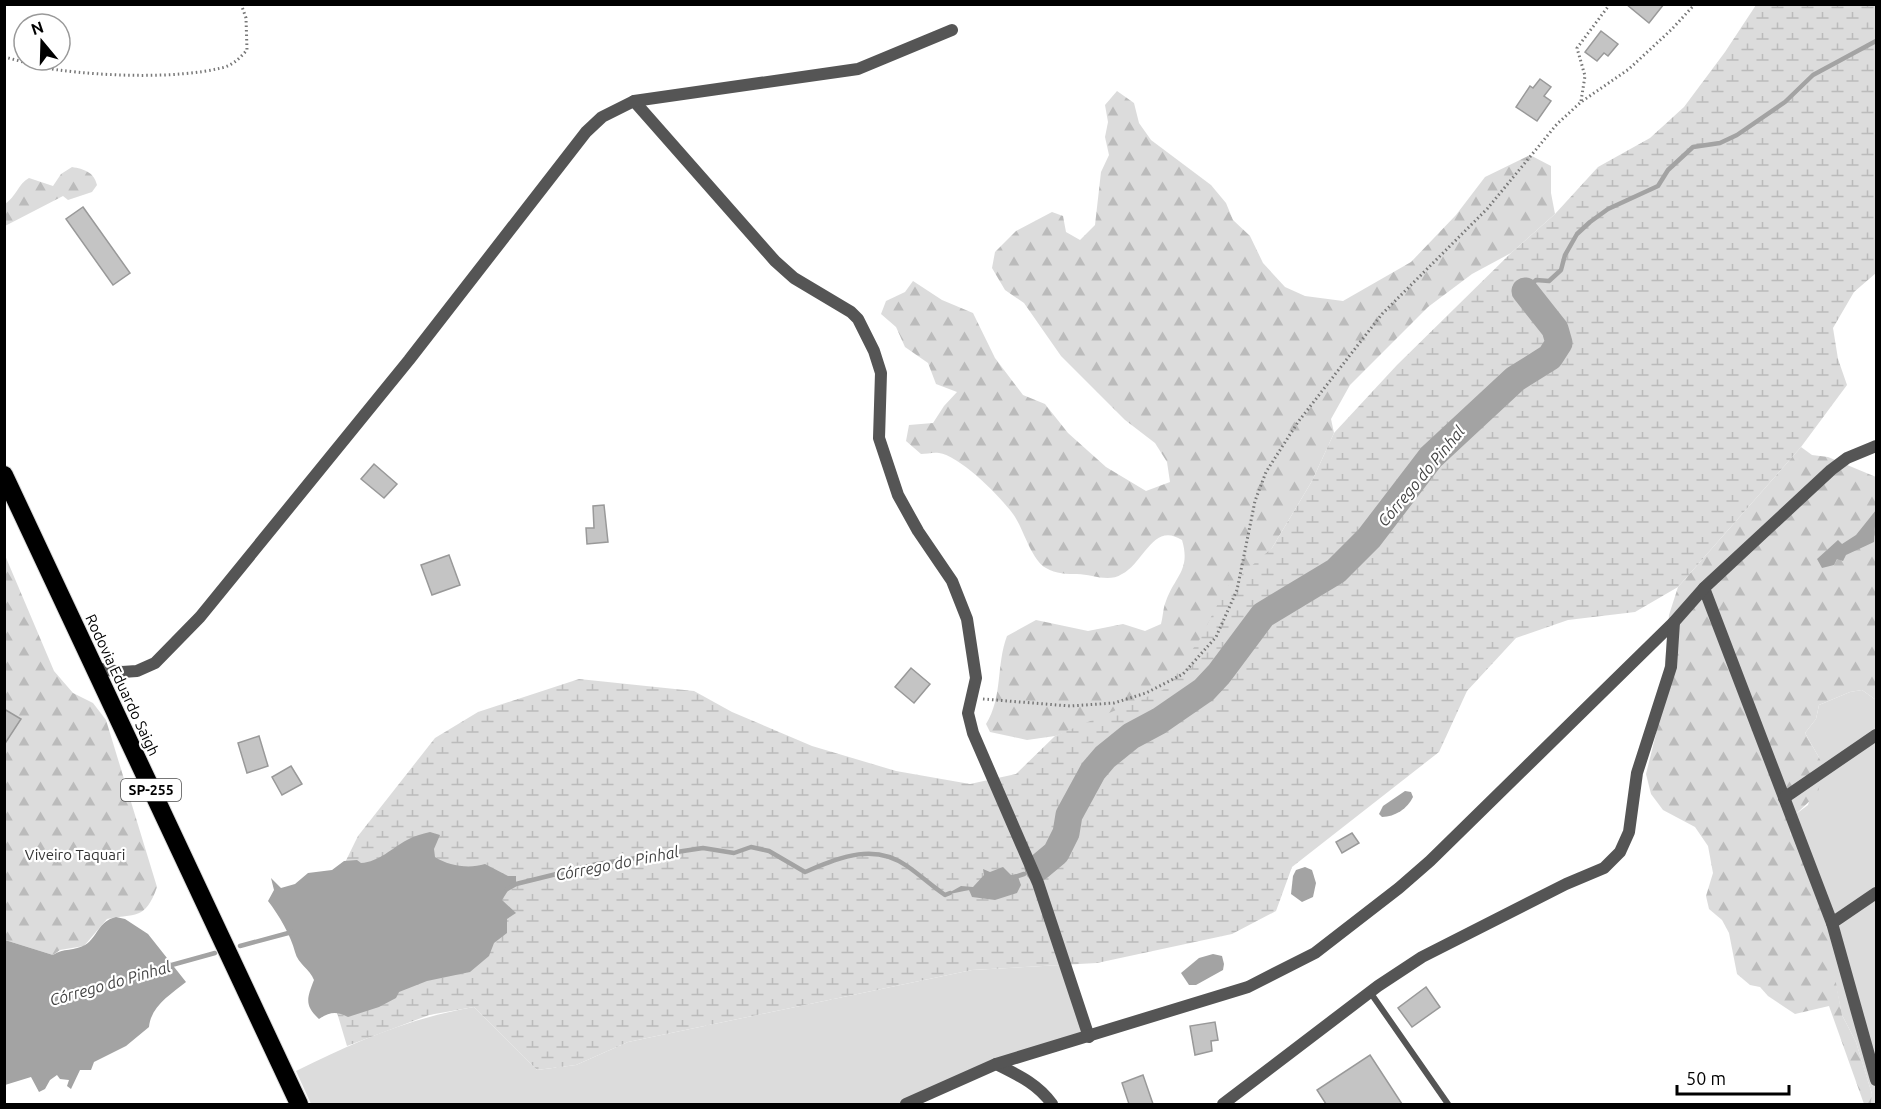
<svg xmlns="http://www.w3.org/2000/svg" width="1881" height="1109" font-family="Ubuntu,sans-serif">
<defs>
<pattern id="forest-firs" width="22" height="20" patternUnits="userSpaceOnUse" patternTransform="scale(1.5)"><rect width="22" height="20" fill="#dcdcdc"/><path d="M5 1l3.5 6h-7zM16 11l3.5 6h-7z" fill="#bbb"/></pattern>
<pattern id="wetland-marsh" width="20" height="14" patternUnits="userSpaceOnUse" patternTransform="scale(1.5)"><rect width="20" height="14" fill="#dcdcdc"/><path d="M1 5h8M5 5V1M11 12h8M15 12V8" fill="none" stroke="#bbb"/></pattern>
</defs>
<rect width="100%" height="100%" fill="#fff"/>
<!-- grass -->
<g fill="#dcdcdc">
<polygon points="1862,690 1876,700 1876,1104 1871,1104 1872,1094 1856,1042 1842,1015 1833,971 1790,836 1796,814 1808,805 1821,761 1805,733 1816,719 1819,705 1850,692"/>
<path d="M1061 965 1088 1041 1005 1064 920 1104H311L296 1071C354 1042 410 1018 474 1007L537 1070 576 1065 628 1042 972 970Z"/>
</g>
<!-- forest -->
<g fill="url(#forest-firs)">
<path d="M1117 91 1134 103 1139 123 1151 140 1211 185 1226 203 1233 220 1250 236 1263 263 1285 287 1305 296 1343 301 1411 262 1456 215 1485 177 1530 155 1551 166V193L1555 214 1511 253 1472 274 1428 307 1350 385 1331 419 1334 433 1312 481 1272 548 1173 696 1055 736 1027 740 990 732 986 724C1003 697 996 665 1007 636L1036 620 1088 631 1123 624 1145 631 1161 624C1163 617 1163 608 1166 601 1175 576 1191 570 1182 540 1153 521 1144 563 1122 574 1108 583 1092 574 1077 574 1067 574 1056 574 1046 568 1031 560 1023 527 1013 514 1002 498 959 455 939 453 933 452 927 454 921 454L906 441 909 425 933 423 944 406 957 392 936 384 928 363 905 347 896 327 881 314 886 301 905 292 913 281 942 300 973 313 995 358 1023 395 1045 404 1068 433 1106 467 1146 491 1170 482 1167 462 1155 443 1125 420 1061 356 1024 303 1005 290 992 268 995 252 1016 231 1052 212 1063 216 1066 232 1080 240 1095 225 1101 172 1109 155 1105 137 1108 122 1105 105Z"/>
<path d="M72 167C84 169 94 172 97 185L92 192 68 200 63 196 5 226V204C16 197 18 184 29 178L53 186 61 174Z"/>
<polygon points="1801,447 1812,455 1828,457 1876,477 1876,700 1862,690 1850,692 1819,705 1816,719 1805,733 1821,761 1820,783 1818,793 1796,814 1790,835 1800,854 1824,919 1842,1015 1856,1042 1872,1094 1871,1104 1864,1104 1829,1006 1795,1014 1768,996 1760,987 1750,985 1737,974 1729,933 1722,920 1709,909 1706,896 1713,873 1708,846 1695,827 1663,810 1651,794 1646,774 1656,734 1655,705 1664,675 1669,615 1678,587"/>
<path d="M4 553 54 671 73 693 93 703 106 720 157 887C145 921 135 913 107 919L84 946 60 950 53 955 5 940Z"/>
</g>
<!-- wetland -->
<polygon fill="url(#wetland-marsh)" points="1756,5 1876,5 1876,273 1854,292 1833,328 1838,359 1847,385 1801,447 1678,587 1635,612 1568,620 1516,638 1467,691 1439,752 1292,867 1276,911 1232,934 1097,963 972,970 628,1042 576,1065 537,1070 474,1007 429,1015 347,1046 329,986 330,893 358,836 435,738 478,712 579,679 694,691 732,712 812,746 896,771 970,784 1016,774 1055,736 1163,690 1200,639 1225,589 1272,548 1312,481 1334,433 1397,365 1511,253 1555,214 1598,167 1650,138 1684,107 1725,52"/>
<!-- water -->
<g fill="#a3a3a3">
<polygon points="1876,510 1874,542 1846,555 1843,561 1837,559 1834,565 1822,568 1817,559 1838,540 1842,544 1856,535"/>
<path d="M1405 791 1411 792 1413 797C1408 808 1395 817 1382 817L1379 814 1383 806Z"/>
<path d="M430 832 440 835 434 849 435 857C449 866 469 869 485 864L508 876H516V882L511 886 502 900 516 913 507 919V933L494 943 489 956 470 972 427 981 399 992 396 998 379 1007 348 1017C336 1011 330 1012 319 1019 304 1005 307 998 314 980 310 969 298 964 295 952 291 936 279 915 268 901L274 890 271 878 281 888 295 884 308 873 332 870 344 861 357 860 361 863C379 862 392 848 407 840 414 836 422 834 430 832Z"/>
<polygon points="1003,867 1011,875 1017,874 1021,885 1017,893 995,900 972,897 969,890 945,895 961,886 973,887 984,875 983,869 990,872"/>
<polygon points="1305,867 1312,870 1316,883 1313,897 1302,902 1291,894 1293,876 1296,870"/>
<path d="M116 917 125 919 148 934 186 982C170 995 151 1006 149 1027L126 1046 94 1062 91 1070H80L71 1089 67 1086 69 1080 60 1079 57 1075 50 1080 45 1089 39 1092 31 1077 5 1085V940L53 955C63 948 75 951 85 945 98 937 98 921 116 917Z"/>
<polygon points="1213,954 1222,956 1224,964 1223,970 1196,985 1189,985 1181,973 1199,958"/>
</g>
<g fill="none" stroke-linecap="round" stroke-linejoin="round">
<!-- stream -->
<g stroke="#a3a3a3" stroke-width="4.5">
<polyline points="1525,291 1536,280 1549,281 1561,270 1565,255 1577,234 1590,222 1608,209 1658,186 1668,170 1693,147 1720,143 1737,135 1785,102 1813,75 1876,41"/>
<polyline points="1012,878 1024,874"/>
<path d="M507 889 516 884 597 864 703 848 734 853 751 847 769 851 805 872C839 858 873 842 907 866 920 875 932 886 945 895L950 893"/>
<polyline points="240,946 292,932"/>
<polyline points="168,966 215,953"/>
</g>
<!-- river -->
<polyline stroke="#a3a3a3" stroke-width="27" points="1038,868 1056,853 1066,833 1069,815 1093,771 1105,757 1131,736 1159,721 1204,690 1219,674 1263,615 1336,571 1369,538 1431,457 1515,379 1550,357 1559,343 1555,329 1525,291"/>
</g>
<!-- building -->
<g fill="#c4c4c4" stroke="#999" stroke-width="1.5">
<polygon points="1626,4 1664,4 1649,23"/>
<polygon points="1601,31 1618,44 1608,56 1604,53 1597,61 1585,52"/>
<polygon points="1540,79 1551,87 1544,96 1551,101 1537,121 1516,107 1530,86 1533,88"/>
<polygon points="83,207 130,273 113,285 66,219"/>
<polygon points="374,464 397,484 384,498 361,479"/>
<polygon points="604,505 608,542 587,544 586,528 594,528 593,506"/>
<polygon points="449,555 460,585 432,595 421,565"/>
<polygon points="911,668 930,684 914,703 895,687"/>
<polygon points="4,709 21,719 4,745"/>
<polygon points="259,736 268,766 247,773 238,743"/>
<polygon points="291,766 302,784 282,795 272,777"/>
<polygon points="1352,833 1359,843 1342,853 1336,842"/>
<polygon points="1426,987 1440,1007 1412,1027 1398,1008"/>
<polygon points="1215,1022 1218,1040 1211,1041 1212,1051 1195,1055 1190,1026"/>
<polygon points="1370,1055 1402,1104 1326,1104 1317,1090"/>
<polygon points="1143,1075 1153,1104 1129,1104 1122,1083"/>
</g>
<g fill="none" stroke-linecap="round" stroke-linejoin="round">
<defs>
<polyline id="highway" points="4,475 299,1104"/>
</defs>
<!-- highway casing -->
<use href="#highway" stroke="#dbdbdb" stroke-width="20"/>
<!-- path -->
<g stroke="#777" stroke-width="3" stroke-dasharray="1.5 3" stroke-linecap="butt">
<path d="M4 57C22 61 41 68 59 70 104 76 176 79 221 68 232 66 240 58 247 50L246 18 241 4"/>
<polyline points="1581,101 1585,76 1577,48 1610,4"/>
<polyline points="983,699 1070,706 1114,703 1146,693 1183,674 1216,637 1237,590 1255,501 1266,472 1298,422 1382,314 1487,209 1557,124 1581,102 1629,69 1672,29 1695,4"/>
</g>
<!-- lane -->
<polyline stroke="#555" stroke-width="6" points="1370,992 1448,1104"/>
<!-- street -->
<g stroke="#555" stroke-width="12">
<polyline points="634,101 775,261 794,278 851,312 858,319 874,351 881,373 879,438 898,495 918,531 952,581 967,619 976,678 968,713 973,733 1038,883 1089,1037"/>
<polyline points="1704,588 1832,923 1876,1080"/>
<polyline points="94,668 122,672 137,671 155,663 200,617 409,360 586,132 602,117 634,101 858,69 952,30"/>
<polyline points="1784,798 1876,735"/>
<polyline points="1832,923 1876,893"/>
<path d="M996 1064C1018 1075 1038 1084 1052 1104"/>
<polyline points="906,1104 996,1064 1248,987 1315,953 1399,888 1430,861 1674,622 1704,588 1831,470 1847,458 1876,446"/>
<polyline points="1223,1104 1378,986 1422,957 1566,884 1604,868 1620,852 1629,832 1637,773 1671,667 1674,622"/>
</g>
<!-- highway -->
<use href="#highway" stroke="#000" stroke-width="18"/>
</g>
<g text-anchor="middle" stroke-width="4.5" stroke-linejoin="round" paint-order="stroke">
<!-- shield labels -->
<rect fill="#fff" stroke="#4c4c4c" stroke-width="1.5" x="121" y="779" width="60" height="22" rx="4.5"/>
<g font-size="14" font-weight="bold" fill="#000">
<text x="151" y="795">SP-255</text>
</g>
<!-- street labels -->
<g font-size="15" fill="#000" stroke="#fff">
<text transform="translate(122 685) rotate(65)" y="5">Rodovia Eduardo Saigh</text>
</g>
<!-- park labels -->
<g font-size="15" fill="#333" stroke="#fff">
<text x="75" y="860">Viveiro Taquari</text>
</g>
<!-- water labels -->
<g font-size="16" font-style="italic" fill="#444" stroke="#fff">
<text transform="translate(1421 476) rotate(-50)" y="6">Córrego do Pinhal</text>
<text transform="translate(617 863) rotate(-11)" y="6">Córrego do Pinhal</text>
<text transform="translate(110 983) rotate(-16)" y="6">Córrego do Pinhal</text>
</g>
</g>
<!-- border -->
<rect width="1881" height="1109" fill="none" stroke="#000000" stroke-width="12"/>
<!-- north arrow -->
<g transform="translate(42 42) rotate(341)"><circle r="28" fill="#ffffff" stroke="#999999" stroke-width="1.5"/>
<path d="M0-4.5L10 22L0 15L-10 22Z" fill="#000000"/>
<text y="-9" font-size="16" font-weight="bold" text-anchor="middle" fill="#000000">N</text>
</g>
<!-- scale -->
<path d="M1677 1085v9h112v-9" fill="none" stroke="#000000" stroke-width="3"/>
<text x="1686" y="1085" font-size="18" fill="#000000" stroke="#ffffff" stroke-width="4.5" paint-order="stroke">50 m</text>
</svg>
